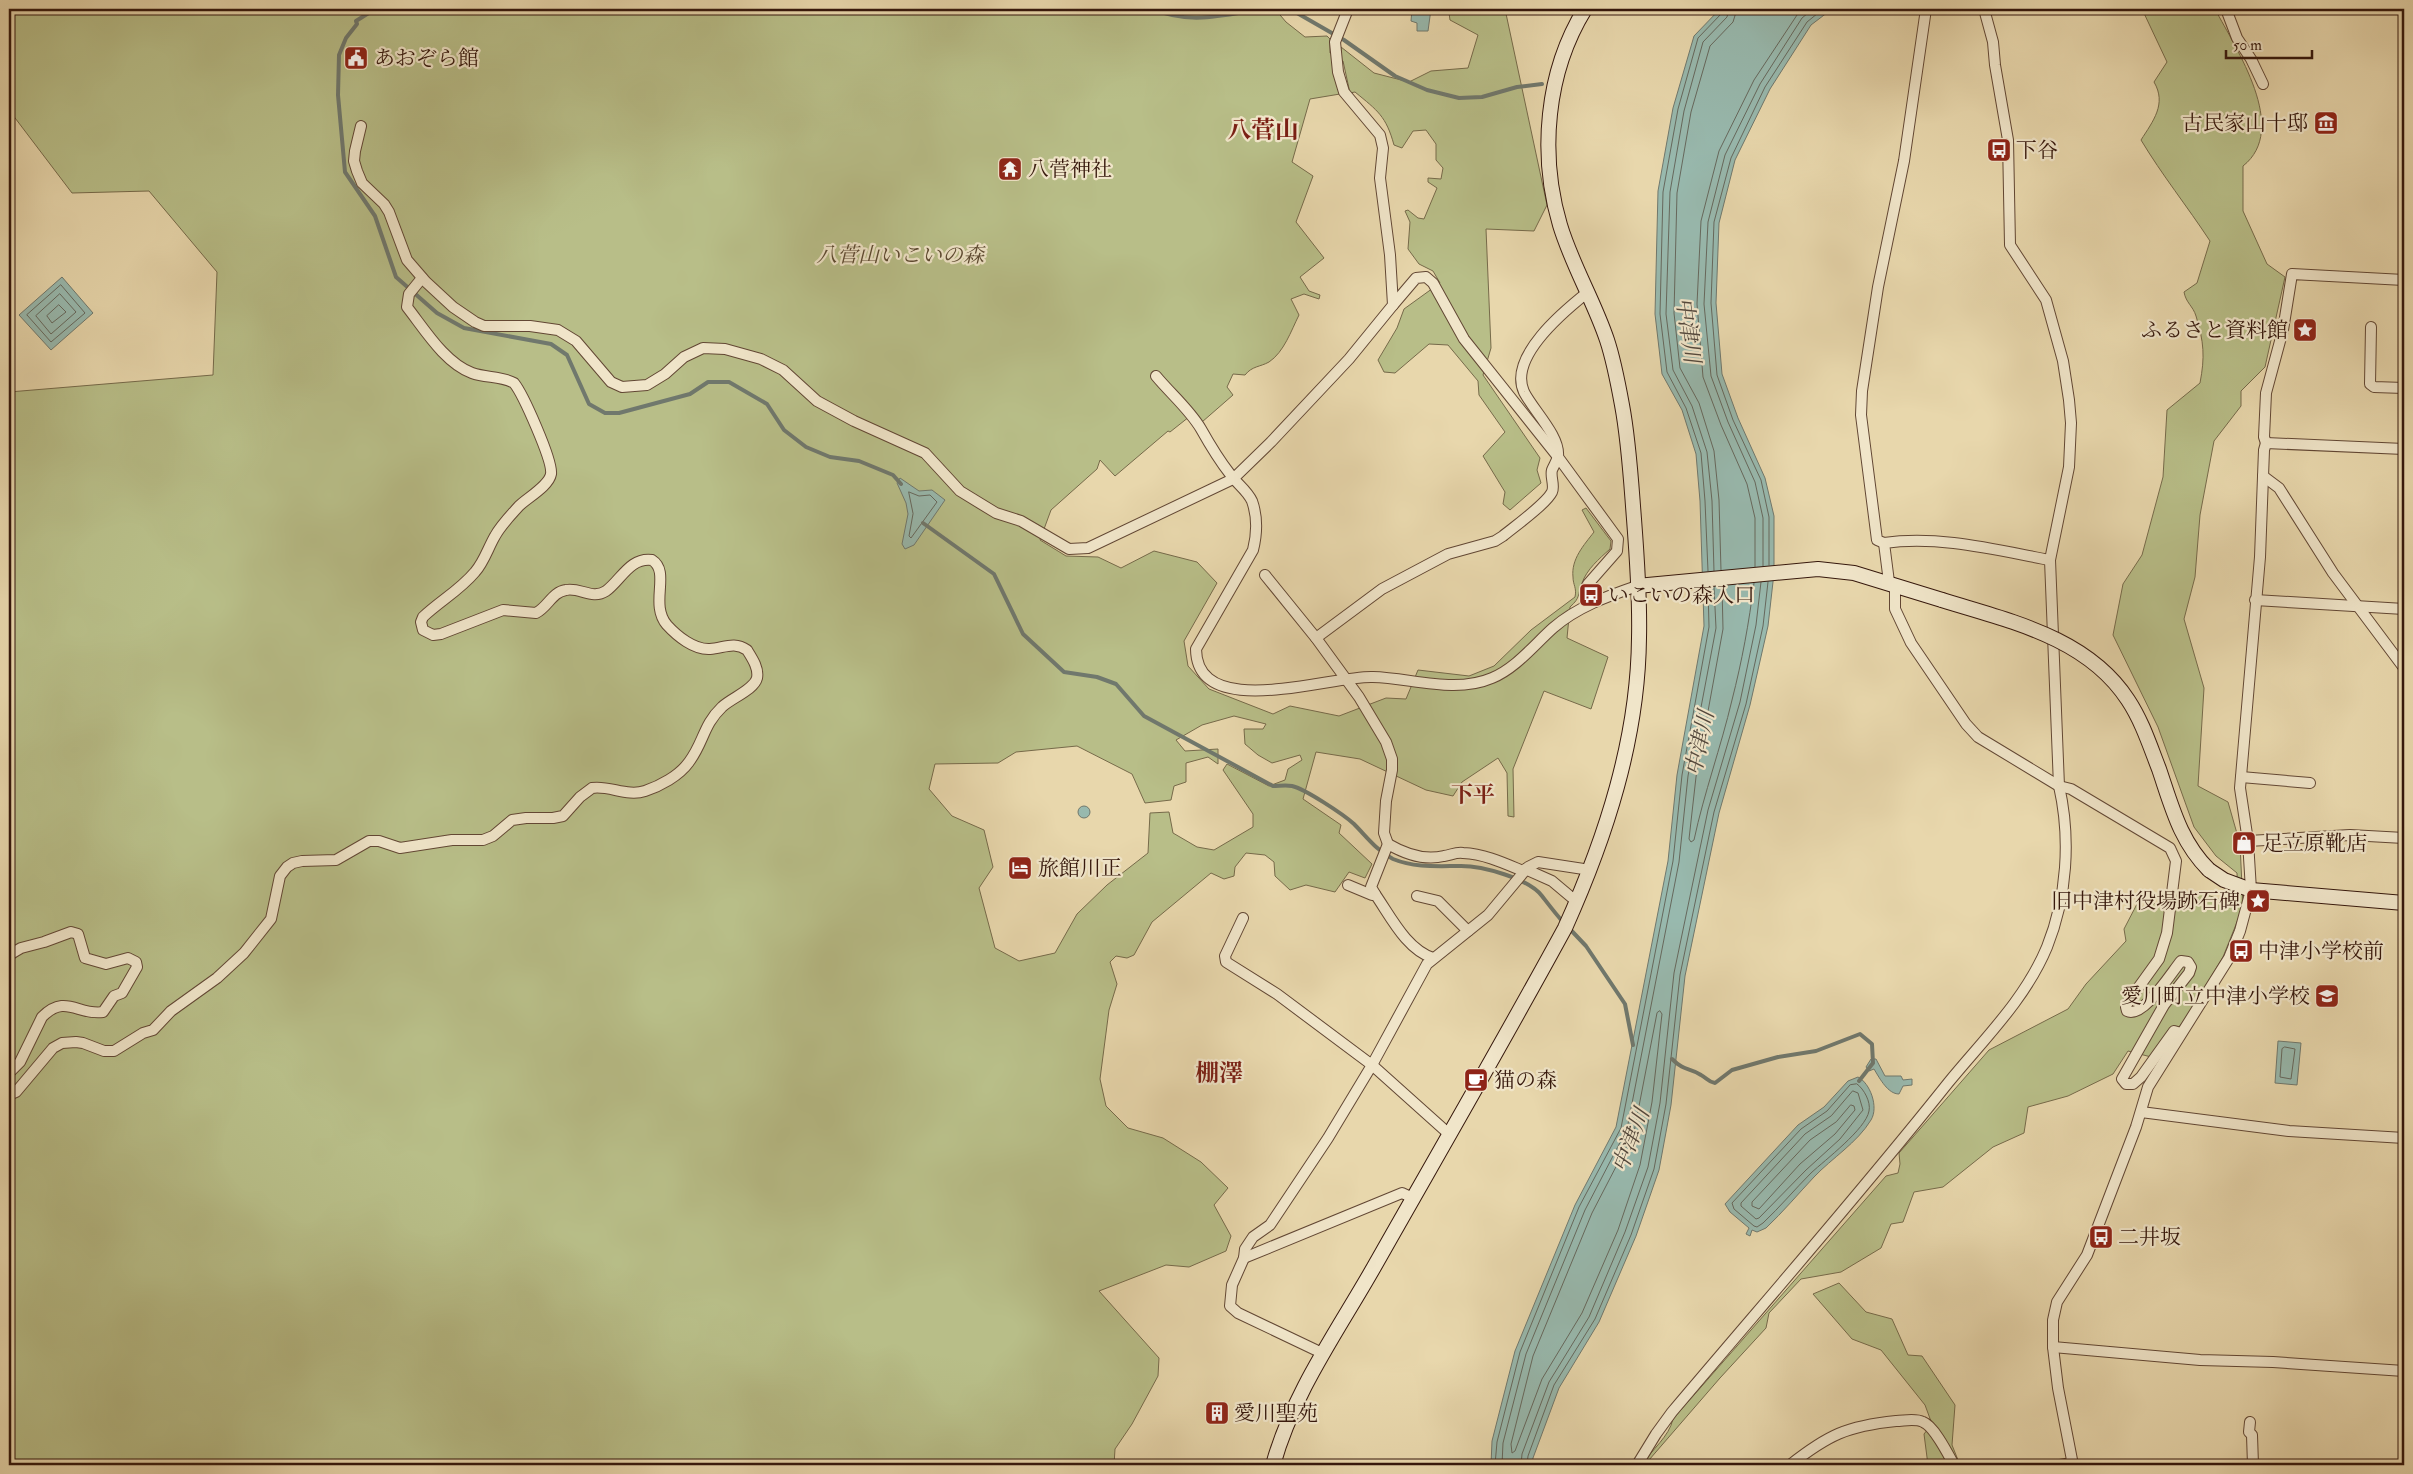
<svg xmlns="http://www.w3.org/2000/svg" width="2413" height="1474" font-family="'IM FELL Double Pica','Noto Serif JP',serif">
<rect width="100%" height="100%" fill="#e8d7ac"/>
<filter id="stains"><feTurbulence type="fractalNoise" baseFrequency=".004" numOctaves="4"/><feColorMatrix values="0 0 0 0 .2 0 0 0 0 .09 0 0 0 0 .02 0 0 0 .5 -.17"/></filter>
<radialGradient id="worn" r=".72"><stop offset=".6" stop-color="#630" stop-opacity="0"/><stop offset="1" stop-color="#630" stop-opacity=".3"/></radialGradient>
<!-- green -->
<g fill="#b8be88" stroke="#766a4a" fill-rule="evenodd">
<path d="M9 9H1275L1286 22 1305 37 1327 36 1330 39V53H1341V47L1374 73 1409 82 1431 71 1468 68 1478 35 1450 20 1449 13 1456 9H1505L1547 205 1534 231 1486 229 1491 348 1483 375 1540 458 1537 470 1541 483 1510 510 1503 504 1505 492 1483 456 1505 432 1479 395 1478 381 1448 345 1429 344 1395 373 1384 372 1378 360 1397 328 1404 309 1440 283 1433 271 1419 264 1408 249 1410 222 1405 211 1408 210 1418 218 1424 219 1437 188 1428 182V178L1441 179 1443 168 1436 160V144L1426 130 1413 131 1402 148 1394 145C1386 116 1378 111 1355 92L1350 93 1343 61 1332 60 1333 72 1340 94 1310 99 1292 162 1313 176 1296 222 1324 258 1300 277 1309 291 1320 295 1319 299 1304 294 1291 299 1299 315C1291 331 1284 352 1269 362 1260 367 1252 366 1245 375L1233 374 1227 387 1233 395 1202 422 1194 413 1170 432 1168 431 1115 476 1100 460 1097 469 1051 510 1040 540 1066 556 1098 557 1121 568 1154 551 1197 562 1217 583 1184 641 1188 666 1209 689 1273 714 1290 706 1339 716 1386 698 1406 699 1418 670 1469 676 1494 666 1531 630 1575 597C1577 588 1573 585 1573 577 1571 559 1584 545 1594 532L1582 510 1586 508 1611 541 1610 549C1599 559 1587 569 1582 583 1577 596 1581 597 1570 607L1567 638 1608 657 1591 709 1544 691 1513 769 1514 817 1508 816 1507 773 1498 758 1462 782 1453 796 1426 790 1360 759 1316 752 1303 799 1341 825 1339 833 1372 864 1365 878 1349 872 1335 892 1306 885 1290 890 1275 876 1274 862 1265 855 1246 853 1235 867 1234 876 1224 879 1211 873 1152 922 1134 955 1127 958 1116 956 1110 962 1117 984 1109 1010 1100 1079 1106 1106 1128 1128 1163 1138 1201 1162 1228 1188 1214 1205 1231 1236 1226 1251 1189 1267 1166 1265 1099 1291 1159 1358 1158 1376 1132 1424 1115 1449 1114 1465H9V963L24 951H9V392L213 375 217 272 149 191 72 193 9 110ZM1234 716 1266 724 1263 729H1244L1245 744 1258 755 1272 763 1300 755 1302 760 1288 769 1285 780 1269 786 1227 764 1223 770 1253 814V827L1214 850 1197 847 1173 833 1169 812 1150 813 1148 853 1107 885 1077 914 1055 953 1019 961 995 948 979 888 993 867 984 830 952 816 929 789 935 764 998 763 1016 752 1077 746 1132 774 1145 803 1171 800 1174 786 1186 782V763L1208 757 1218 764V749L1185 751 1176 740 1202 725Z"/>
<path d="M2142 9H2215C2236 49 2290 129 2243 166V211L2267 264 2285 277 2265 367 2241 391V406L2214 441 2200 515 2195 577 2184 619 2204 688 2198 786 2228 802 2240 844 2243 907 2223 957 2186 1018 2155 1058 2128 1051 2113 1074 2068 1096 2028 1107 2024 1133 1993 1147 1943 1187 1914 1192 1903 1222 1891 1224 1881 1248 1841 1272 1801 1279 1769 1313 1766 1328 1720 1378 1649 1460V1465H1642C1652 1449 1669 1437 1673 1419L1886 1176 1898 1173 1900 1164 1899 1153 1989 1050 2068 1009 2086 984 2126 941 2124 929 2137 904 2144 907C2158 900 2169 904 2184 909L2199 892 2238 906 2237 873 2216 856 2194 827 2158 727 2113 635 2123 584 2142 555 2163 477 2167 410 2200 383C2205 357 2204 342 2196 316 2193 306 2186 303 2184 292L2197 283 2210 241C2187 206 2162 175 2141 140 2153 121 2167 104 2154 82L2167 62Z"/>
<polygon points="1839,1283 1866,1312 1892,1319 1908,1355 1922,1356 1955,1405 1952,1445 1960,1465 1928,1465 1924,1434 1932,1424 1925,1405 1881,1350 1852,1339 1813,1294"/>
</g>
<!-- water -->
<g fill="#98b9ae" stroke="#70786d">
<polygon points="1412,9 1431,9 1428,31 1417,31 1417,23 1411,21"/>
<polygon points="1720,9 1832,9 1811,25 1770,89 1735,160 1719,223 1716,303 1722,374 1738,418 1765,478 1774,516 1774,573 1768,626 1750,705 1719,813 1685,976 1671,1105 1659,1170 1636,1236 1599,1322 1559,1388 1533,1458 1532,1465 1491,1465 1492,1441 1515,1351 1575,1205 1616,1127 1668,861 1677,775 1704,626 1700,501 1696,454 1682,410 1662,374 1655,314 1658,191 1673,108 1694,36"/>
<polygon points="62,277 93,313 51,350 19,315"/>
<polygon points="900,478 919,491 932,490 945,500 914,545 905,549 902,544 908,514 906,503 897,483"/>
<circle cx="1084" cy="812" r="6"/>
<polygon points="2278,1041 2301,1043 2297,1085 2275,1083"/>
<path d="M1871 1059H1876L1885 1076H1901L1903 1080 1912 1079V1085L1903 1086 1899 1094C1888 1094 1880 1079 1874 1069L1869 1071 1866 1067Z"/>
<path d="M1858 1077C1870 1083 1879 1107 1871 1120 1857 1143 1832 1158 1814 1177 1798 1194 1783 1212 1766 1228L1757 1232 1752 1230 1750 1236 1746 1234 1749 1228 1730 1212 1725 1204 1798 1125 1824 1107 1848 1081Z"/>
</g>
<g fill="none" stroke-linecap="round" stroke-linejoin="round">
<!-- shore -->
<g stroke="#66685d" stroke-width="1">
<polygon points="61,285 85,313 51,342 27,315"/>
<polygon points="60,294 76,312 51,334 36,316"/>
<polygon points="59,305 66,312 52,323 47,316"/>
<polygon points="909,492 919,496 930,495 937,502 911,538 909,536 913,514"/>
<polyline points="1769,565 1769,517 1761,480 1733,420 1717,375 1711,303 1714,222 1731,158 1765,87 1807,22 1823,9"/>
<polyline points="1763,566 1763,518 1755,482 1728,422 1711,376 1704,304 1708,222 1725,155 1760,84 1802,18 1813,9"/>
<polyline points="1755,567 1755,518 1747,484 1721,425 1703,377 1697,304 1701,221 1719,151 1754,80 1801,9"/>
<polyline points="1721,570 1719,500 1714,451 1699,403 1680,368 1674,313 1677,193 1691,112 1710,46 1733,22 1737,9"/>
<polyline points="1708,571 1705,501 1701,453 1686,408 1667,372 1660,314 1663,192 1678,109 1698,38 1721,14 1723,9"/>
<polyline points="1714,571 1712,501 1707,452 1692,406 1673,370 1666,314 1670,192 1684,111 1703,42 1727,17 1729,9"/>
<path d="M1722 586 1723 629 1696 777 1689 839 1691 842 1694 840C1704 793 1721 747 1732 700 1742 661 1749 623 1754 583"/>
<polygon points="1660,1011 1662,1014 1652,1102 1640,1165 1618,1230 1582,1313 1542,1379 1515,1451 1512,1453 1511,1444 1533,1356 1592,1213 1634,1132 1657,1013"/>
<polygon points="2285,1047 2295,1049 2291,1079 2280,1077 2282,1049"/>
<path d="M1857 1084C1864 1089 1871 1102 1869 1111 1866 1129 1825 1160 1811 1173 1795 1189 1780 1207 1763 1223L1757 1227 1754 1226 1734 1209 1732 1203 1801 1129 1827 1111 1850 1085Z"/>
<polygon points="1853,1091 1858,1093 1863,1110 1840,1139 1806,1170 1759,1218 1756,1219 1741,1206 1741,1203 1805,1134 1831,1116"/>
<polygon points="1851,1105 1854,1106 1855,1110 1835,1134 1800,1164 1759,1209 1752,1206 1752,1202 1810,1140 1836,1122"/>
<polyline points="1495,1465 1497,1442 1520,1352 1579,1207 1621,1128 1673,861 1682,775 1709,627 1708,587"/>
<polyline points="1502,1465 1503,1443 1526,1354 1585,1210 1627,1129 1679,862 1688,776 1716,628 1714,587"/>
<polyline points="1521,1465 1522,1454 1549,1382 1589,1317 1625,1232 1648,1167 1660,1103 1674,973 1708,810 1740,702 1756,625 1761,582"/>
<polyline points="1527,1465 1528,1456 1554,1385 1595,1319 1631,1235 1654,1169 1666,1104 1680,975 1714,812 1746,704 1763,626 1768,582"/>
</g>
<!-- stream -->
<g stroke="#70786d" stroke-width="4">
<polyline points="375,9 356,21 357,24 346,38 339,55 338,95 345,172 375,216 396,277 437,313 464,328 551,344 567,355 589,404 605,413 619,413 690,394 708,382 729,382 767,404 784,430 806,447 830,457 859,461 893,475 901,484"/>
<path d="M1155 9C1186 25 1228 15 1261 9"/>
<polyline points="1290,9 1344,40 1395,76 1427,90 1459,98 1482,97 1517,87 1542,84"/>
<path d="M923 523 994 574 1023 634 1064 672 1097 677 1116 684 1144 716 1273 786C1279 786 1286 785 1292 786 1305 789 1343 814 1354 824 1366 836 1377 851 1393 859 1415 868 1438 866 1461 866 1482 866 1528 878 1542 896 1549 905 1555 913 1563 922"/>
<polyline points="1568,927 1586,946 1625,1004 1633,1045"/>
<path d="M1672 1059C1685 1072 1689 1067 1701 1075 1707 1078 1708 1082 1715 1083L1732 1070 1778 1057 1816 1051 1860 1034 1872 1044 1873 1063 1859 1081"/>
</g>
<defs>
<g id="street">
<path d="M1984 9 1993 42 1995 65 2008 140 2010 245 2046 300 2063 361 2069 400 2071 423 2069 467 2050 560C1996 550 1939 535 1884 543L1889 582 1895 589V609L1911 643 1966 724 1978 737 2059 786 2071 789 2170 848 2176 861 2167 933 2159 959 2128 1002 2126 1007 2127 1011C2143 1019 2171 973 2181 961L2188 962 2191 967 2189 973 2164 1005 2122 1079 2126 1084H2133L2141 1077 2174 1031 2181 1033"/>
<polyline points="2226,9 2237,38 2251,59 2263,84"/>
<polyline points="361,126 355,151 354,161 357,171 362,183 384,204 389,212 407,260 426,282 453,307 475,322 484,326 530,326 558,330 576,341 611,382 622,387 647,385 665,374 684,357 703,348 725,349 761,359 783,370 817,401 854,421 925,453 960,491 996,513 1021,521 1069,549 1088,548 1233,479 1271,442 1349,359 1393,305 1390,255 1380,178 1383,148 1380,135 1344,92 1338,72 1335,42 1348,9"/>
<polyline points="1393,305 1416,278 1426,277 1433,283 1464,339 1558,457 1618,539 1617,551 1588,584 1585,591 1585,606"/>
<polyline points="2371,327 2370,384 2374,387 2404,388"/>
<path d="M1156 376C1170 393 1190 410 1201 429 1210 445 1219 460 1230 474 1237 484 1247 490 1252 501 1258 518 1257 534 1253 550L1196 649C1197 723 1331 675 1373 677 1411 678 1455 694 1492 678 1516 668 1534 645 1553 628 1577 607 1608 596 1637 586"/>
<polyline points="2266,443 2264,437 2266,393 2283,330 2292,274 2404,280"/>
<polyline points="2263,476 2279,488 2333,573 2404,668"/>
<polyline points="1884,543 1877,540 1861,415 1862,391 1878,287 1904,161 1926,9"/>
<polyline points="1265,575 1316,638 1359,697 1386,742 1392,759 1392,770 1386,801 1384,833 1388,844"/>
<polyline points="2255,600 2404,609"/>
<path d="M1316 638 1382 589 1448 554 1495 541 1503 536C1514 527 1546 504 1552 492 1555 485 1550 477 1552 470 1554 465 1557 461 1558 456 1560 436 1533 410 1524 392 1508 357 1564 311 1588 292"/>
<polyline points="2241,777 2310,783"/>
<polyline points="2248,841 2350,835 2404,838"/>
<polyline points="1525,869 1552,881 1577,902"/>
<path d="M1348 885 1372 895 1375 894C1391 917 1406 949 1433 958"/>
<path d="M1375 894 1371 887 1388 844C1405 854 1424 861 1444 856 1451 855 1456 852 1463 853 1485 854 1504 863 1523 871"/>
<polyline points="1417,896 1438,901 1468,931"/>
<polyline points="1243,918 1225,956 1226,962 1277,994 1372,1065 1427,964 1488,915 1528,867 1538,862 1590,870"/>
<path d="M9 955 21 948 44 942 71 932 78 934 85 958 106 964 128 958 136 962 137 967 122 993 114 996 103 1012C78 1016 66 993 42 1017L20 1062 9 1073"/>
<path d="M9 1095 16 1092 53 1048 62 1043 76 1042 83 1043 104 1051H114L143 1033 153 1030 171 1011 217 978 244 953 271 919 280 876 287 867 293 863 302 861 336 860 369 841H379L400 848 452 840H483L493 836 512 820 526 818H553L563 816 580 797 592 788C609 785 627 797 645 791 660 786 679 776 689 762 704 742 703 725 722 707 731 698 754 690 757 678 759 668 752 658 747 650 734 641 724 648 710 649 694 650 677 636 667 625 649 604 671 572 652 560 630 557 621 580 606 591 592 600 580 587 566 590 552 592 548 607 536 613L503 610 441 634 433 635 423 630 421 622 423 617C440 601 460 590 475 572 484 562 488 548 495 536 501 525 511 515 519 506 527 498 549 486 551 474 553 461 523 394 514 383 502 376 486 378 472 373 445 363 425 330 407 307L409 294 422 278"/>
<polyline points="2141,1112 2289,1131 2404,1138"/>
<polyline points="1244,1258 1402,1193 1413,1198"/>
<polyline points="2053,1347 2200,1360 2273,1362 2404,1371"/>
<polyline points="1322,1353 1238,1313 1230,1306 1232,1285 1244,1258 1245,1249 1253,1237 1270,1225 1328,1138 1372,1065 1449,1134"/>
<polyline points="2250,1422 2249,1432 2252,1435 2253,1465"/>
<path d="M1637 1465 1656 1434 1672 1412C1764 1303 1859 1195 1948 1083 1983 1040 2025 1000 2047 947 2067 897 2071 839 2059 786L2050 560"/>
<path d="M1790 1465C1828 1435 1847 1426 1896 1421 1904 1421 1915 1418 1923 1422 1934 1426 1948 1454 1954 1465"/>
<polyline points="2060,1465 2072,1463"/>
<polyline points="2073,1465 2058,1388 2053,1347 2053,1320 2057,1302 2087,1255 2136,1127 2148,1087 2229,958 2240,931 2251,890 2248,841 2240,788 2260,557 2264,450 2266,443 2404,449"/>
</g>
<g id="secondary">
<polyline points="1637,586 1818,569 1854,573 1942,600"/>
<polyline points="2209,870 2224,880 2251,890 2404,903"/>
<path d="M1273 1465C1293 1393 1337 1332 1374 1267 1438 1154 1503 1042 1565 928 1606 837 1638 739 1639 638 1640 599 1637 558 1634 519 1631 481 1629 442 1622 405 1618 383 1614 361 1607 340 1594 301 1572 265 1560 225 1539 154 1546 72 1585 9"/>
</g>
</defs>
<!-- street casing -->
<use href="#street" stroke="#624734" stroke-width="12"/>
<!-- secondary casing -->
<use href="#secondary" stroke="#35170c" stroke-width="16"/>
<!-- street -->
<use href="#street" stroke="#f0e5c9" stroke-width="10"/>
<!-- secondary -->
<use href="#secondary" stroke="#f0e5c9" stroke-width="14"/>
<defs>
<path id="secondary-bridge" d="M1942 600C2009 621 2087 637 2128 700 2142 721 2150 746 2159 769 2172 807 2180 841 2209 870"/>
</defs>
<!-- secondary-bridge casing -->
<use href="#secondary-bridge" stroke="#35170c" stroke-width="16" stroke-linecap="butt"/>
<!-- secondary-bridge -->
<use href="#secondary-bridge" stroke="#f0e5c9" stroke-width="14"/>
</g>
<!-- icons -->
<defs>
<symbol id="civic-square" viewBox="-11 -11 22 22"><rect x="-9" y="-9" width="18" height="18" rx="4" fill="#8f2418" stroke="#f0e5c9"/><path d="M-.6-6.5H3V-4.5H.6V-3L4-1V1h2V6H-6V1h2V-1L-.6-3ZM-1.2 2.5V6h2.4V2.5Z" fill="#fff"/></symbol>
<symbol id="museum-square" viewBox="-11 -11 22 22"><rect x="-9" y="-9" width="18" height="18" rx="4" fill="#8f2418" stroke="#f0e5c9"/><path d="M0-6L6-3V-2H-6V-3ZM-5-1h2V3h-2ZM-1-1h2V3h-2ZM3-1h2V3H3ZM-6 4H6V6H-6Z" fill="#fff"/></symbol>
<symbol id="bus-square" viewBox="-11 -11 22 22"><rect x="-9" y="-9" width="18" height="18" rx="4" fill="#8f2418" stroke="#f0e5c9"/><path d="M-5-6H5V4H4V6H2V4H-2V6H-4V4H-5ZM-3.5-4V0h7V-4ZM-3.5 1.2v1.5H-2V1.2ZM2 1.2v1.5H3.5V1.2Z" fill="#fff"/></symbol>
<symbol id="temple-square" viewBox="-11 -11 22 22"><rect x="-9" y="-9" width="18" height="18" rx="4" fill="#8f2418" stroke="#f0e5c9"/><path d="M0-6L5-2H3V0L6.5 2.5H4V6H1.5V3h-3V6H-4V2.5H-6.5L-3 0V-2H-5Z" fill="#fff"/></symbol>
<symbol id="sight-square" viewBox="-11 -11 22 22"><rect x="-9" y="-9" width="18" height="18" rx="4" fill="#8f2418" stroke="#f0e5c9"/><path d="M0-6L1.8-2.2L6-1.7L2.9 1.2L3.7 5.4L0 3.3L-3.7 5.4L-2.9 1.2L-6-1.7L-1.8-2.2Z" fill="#fff"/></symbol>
<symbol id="shop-square" viewBox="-11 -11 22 22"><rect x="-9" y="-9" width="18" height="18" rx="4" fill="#8f2418" stroke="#f0e5c9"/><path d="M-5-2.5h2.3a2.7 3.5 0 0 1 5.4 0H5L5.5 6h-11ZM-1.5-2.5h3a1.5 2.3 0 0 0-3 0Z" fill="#fff"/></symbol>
<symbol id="hotel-square" viewBox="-11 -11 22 22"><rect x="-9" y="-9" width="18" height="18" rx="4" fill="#8f2418" stroke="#f0e5c9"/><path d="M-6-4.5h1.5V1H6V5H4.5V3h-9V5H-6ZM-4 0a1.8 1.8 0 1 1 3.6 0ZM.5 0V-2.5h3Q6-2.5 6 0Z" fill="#fff"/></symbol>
<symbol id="school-square" viewBox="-11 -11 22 22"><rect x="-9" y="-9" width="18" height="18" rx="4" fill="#8f2418" stroke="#f0e5c9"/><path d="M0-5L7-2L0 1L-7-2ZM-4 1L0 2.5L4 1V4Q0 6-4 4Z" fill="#fff"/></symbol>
<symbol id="cafe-square" viewBox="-11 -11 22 22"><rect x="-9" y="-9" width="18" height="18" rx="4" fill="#8f2418" stroke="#f0e5c9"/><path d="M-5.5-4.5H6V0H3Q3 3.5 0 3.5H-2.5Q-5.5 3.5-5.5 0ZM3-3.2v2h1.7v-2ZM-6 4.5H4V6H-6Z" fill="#fff"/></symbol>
<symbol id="building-square" viewBox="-11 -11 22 22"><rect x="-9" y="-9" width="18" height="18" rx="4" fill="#8f2418" stroke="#f0e5c9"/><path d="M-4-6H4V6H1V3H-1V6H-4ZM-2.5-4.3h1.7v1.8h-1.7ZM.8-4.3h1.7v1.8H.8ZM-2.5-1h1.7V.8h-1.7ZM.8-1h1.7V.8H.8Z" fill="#fff"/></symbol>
</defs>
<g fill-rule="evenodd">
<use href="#civic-square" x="342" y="44" width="28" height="28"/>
<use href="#museum-square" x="2312" y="109" width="28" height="28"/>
<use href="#bus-square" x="1985" y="136" width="28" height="28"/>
<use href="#temple-square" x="996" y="155" width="28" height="28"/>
<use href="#sight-square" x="2291" y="316" width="28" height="28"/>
<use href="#bus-square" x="1577" y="581" width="28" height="28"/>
<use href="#shop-square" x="2230" y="829" width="28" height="28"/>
<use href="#hotel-square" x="1006" y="854" width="28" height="28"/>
<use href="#sight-square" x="2244" y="887" width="28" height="28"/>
<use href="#bus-square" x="2227" y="937" width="28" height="28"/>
<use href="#school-square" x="2313" y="982" width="28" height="28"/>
<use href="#cafe-square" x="1462" y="1066" width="28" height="28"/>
<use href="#bus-square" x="2087" y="1223" width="28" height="28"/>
<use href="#building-square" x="1203" y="1399" width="28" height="28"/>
</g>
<g text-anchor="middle" stroke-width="4.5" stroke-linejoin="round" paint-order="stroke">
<!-- poi labels -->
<g font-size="21" fill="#35170c" stroke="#f0e5c9" text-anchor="start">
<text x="374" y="65">あおぞら館</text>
<text x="2308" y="130" text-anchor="end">古民家山十邸</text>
<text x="2016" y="157">下谷</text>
<text x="1028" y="176">八菅神社</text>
<text x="2288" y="337" text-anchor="end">ふるさと資料館</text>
<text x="1608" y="602">いこいの森入口</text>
<text x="2262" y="850">足立原靴店</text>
<text x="1038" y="875">旅館川正</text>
<text x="2240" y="908" text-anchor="end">旧中津村役場跡石碑</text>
<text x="2258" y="958">中津小学校前</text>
<text x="2310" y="1003" text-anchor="end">愛川町立中津小学校</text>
<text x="1494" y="1087">猫の森</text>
<text x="2118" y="1244">二井坂</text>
<text x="1234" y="1420">愛川聖苑</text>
</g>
<!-- park labels -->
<g font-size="21" font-style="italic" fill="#5c4931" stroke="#f0e5c9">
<text x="900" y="262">八菅山いこいの森</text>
</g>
<!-- water labels -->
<g font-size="22" font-style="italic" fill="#53483d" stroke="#f0e5c9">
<text transform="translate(1689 330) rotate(82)" y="8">中津川</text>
<text transform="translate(1699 743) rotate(-78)" y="8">中津川</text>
<text transform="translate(1630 1140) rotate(-69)" y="8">中津川</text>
</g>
<!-- neighbourhood labels -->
<g font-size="22" font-weight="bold" fill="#7a1f14" stroke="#f0e5c9">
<text x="1473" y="802">下平</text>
</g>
<!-- quarter labels -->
<g font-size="24" font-weight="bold" fill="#7a1f14" stroke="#f0e5c9">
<text x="1263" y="138">八菅山</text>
<text x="1219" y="1081">棚澤</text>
</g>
</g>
<!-- margin -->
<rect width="2413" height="1474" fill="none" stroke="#e8d7ac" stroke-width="30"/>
<rect x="10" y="10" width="2393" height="1454" fill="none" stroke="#35170c" stroke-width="2.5"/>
<rect x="15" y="15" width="2383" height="1444" fill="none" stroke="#35170c"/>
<!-- scale -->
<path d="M2226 50v8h86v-8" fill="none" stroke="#35170c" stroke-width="2.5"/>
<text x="2233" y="50" font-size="15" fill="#35170c" stroke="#f0e5c9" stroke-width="4" paint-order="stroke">50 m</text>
<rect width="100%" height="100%" filter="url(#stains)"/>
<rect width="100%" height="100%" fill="url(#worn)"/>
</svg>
